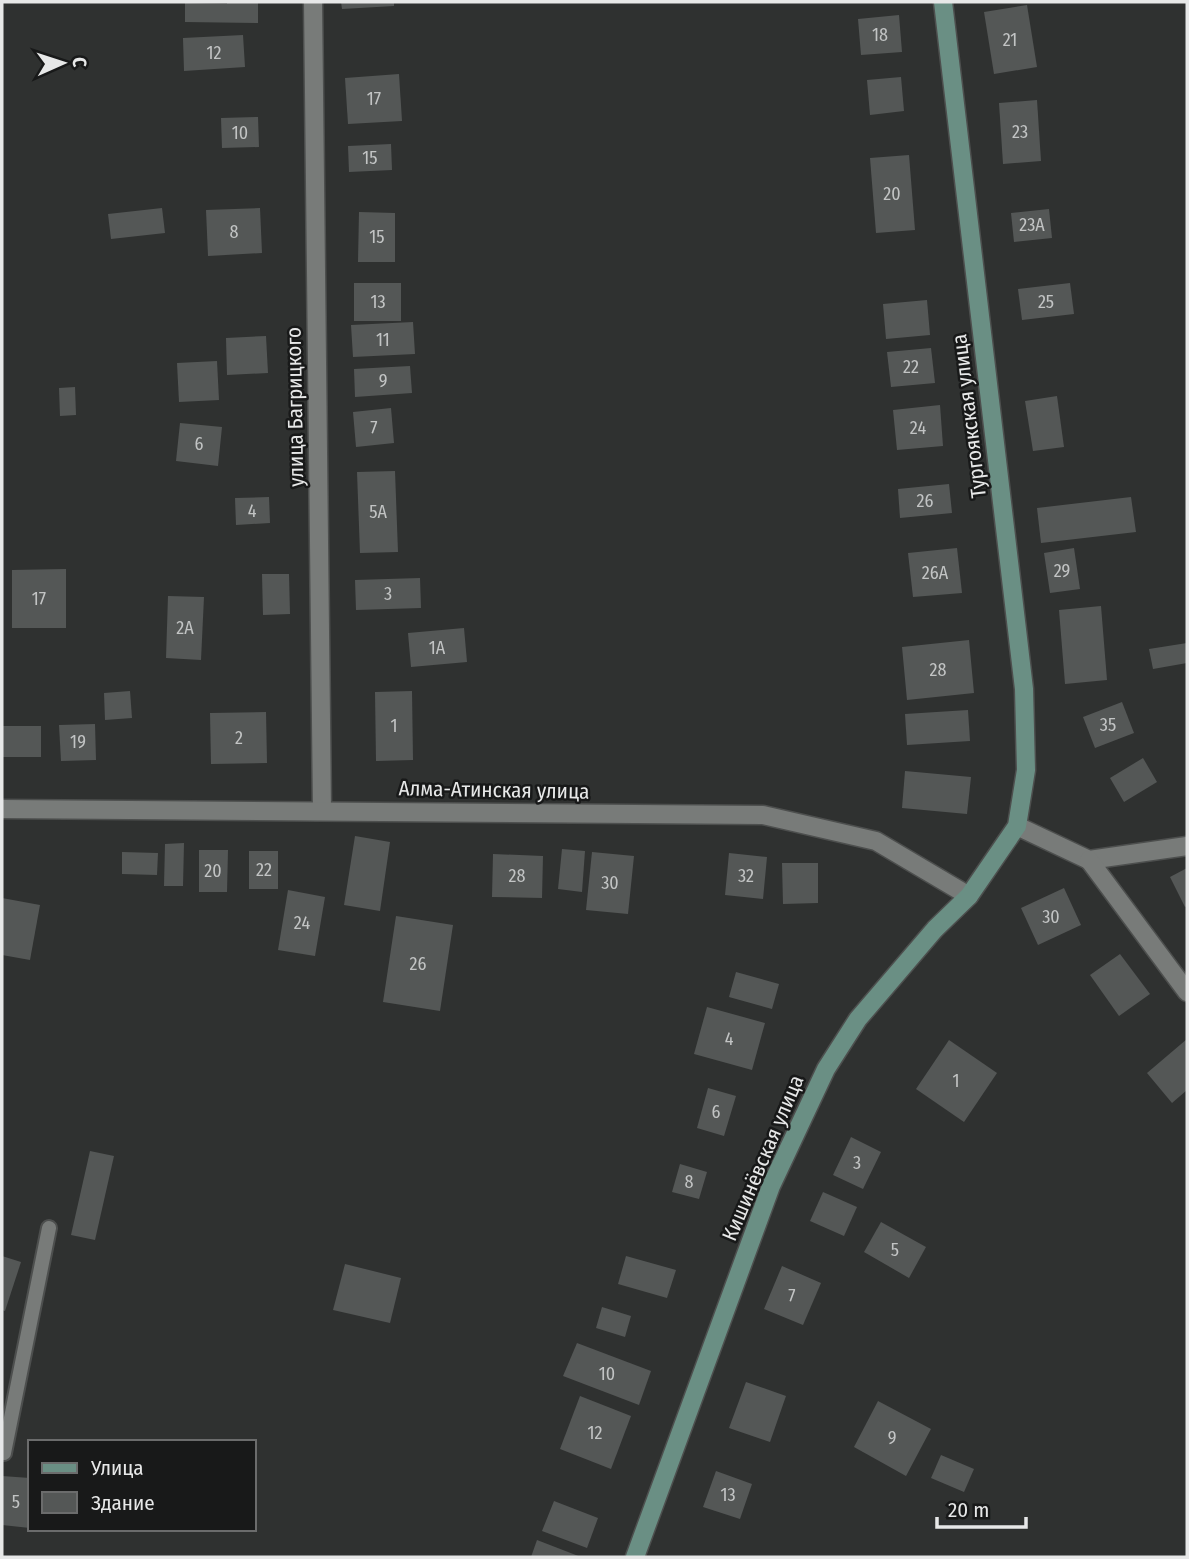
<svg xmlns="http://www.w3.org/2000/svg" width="1189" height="1559" font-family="'Fira Sans Condensed',sans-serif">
<rect width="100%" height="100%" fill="#2f3130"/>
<!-- building -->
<g fill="#545756">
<polygon points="227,2 258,2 258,23 185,22 185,3 227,4"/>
<polygon points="341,2 394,2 394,6 342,9"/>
<polygon points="1027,5 1037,67 994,74 984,12"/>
<polygon points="899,15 902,52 861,55 858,19"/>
<polygon points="243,35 245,67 184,71 183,38"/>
<polygon points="399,74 402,121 348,124 345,78"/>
<polygon points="901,77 904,111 870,115 867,80"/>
<polygon points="1037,100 1041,161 1003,164 999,103"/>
<polygon points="258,117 259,147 222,148 221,118"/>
<polygon points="391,144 392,170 349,172 348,146"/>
<polygon points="909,155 915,230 876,233 870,158"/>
<polygon points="162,208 165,233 111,239 108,214"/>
<polygon points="260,208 262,253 208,256 206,210"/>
<polygon points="1049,209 1052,238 1014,242 1011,213"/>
<polygon points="359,212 395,213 395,262 358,262"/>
<rect x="354" y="283" width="47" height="38"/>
<polygon points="1070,283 1074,314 1022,320 1018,289"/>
<polygon points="927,300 930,335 886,339 883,304"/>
<polygon points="413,322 415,354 353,357 351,325"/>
<polygon points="266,336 268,373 227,375 226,338"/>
<polygon points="931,348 935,383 891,387 887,352"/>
<polygon points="217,361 219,400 179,402 177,363"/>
<polygon points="410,366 412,393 355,397 354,369"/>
<polygon points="75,387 76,415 60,416 59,388"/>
<polygon points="1057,396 1064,447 1033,451 1025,401"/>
<polygon points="940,405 943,446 897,450 893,410"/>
<polygon points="391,408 394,443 356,447 353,412"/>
<polygon points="180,423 222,427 218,466 176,461"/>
<polygon points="395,471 398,552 360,553 357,472"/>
<polygon points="949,484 952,513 900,518 898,489"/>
<polygon points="269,497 270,523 236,525 235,498"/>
<polygon points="1131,497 1136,532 1041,543 1037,508"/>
<polygon points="957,548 962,593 913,597 908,553"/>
<polygon points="1074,548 1080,589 1050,593 1044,553"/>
<polygon points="66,569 66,628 12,628 12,570"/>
<polygon points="262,574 289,574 290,614 263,615"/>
<polygon points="420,578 421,608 356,610 355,580"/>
<polygon points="168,596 204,597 201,660 166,658"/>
<polygon points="1101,606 1107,680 1065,684 1059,610"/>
<polygon points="464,628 467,662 411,667 408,633"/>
<polygon points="969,640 974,693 907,700 902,647"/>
<polygon points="1187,643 1187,663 1153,669 1149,649"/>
<polygon points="130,691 132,718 105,720 104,693"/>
<polygon points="412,691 413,760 376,761 375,692"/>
<polygon points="1122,702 1134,733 1095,748 1083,717"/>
<polygon points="968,710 970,741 907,745 905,714"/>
<polygon points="266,712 267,763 211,764 210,713"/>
<polygon points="95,724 96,760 61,761 59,725"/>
<rect x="2" y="726" width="39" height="31"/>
<polygon points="1143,758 1157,782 1124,802 1110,778"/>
<polygon points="905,771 971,777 967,814 902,808"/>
<polygon points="355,836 390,842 380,911 344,905"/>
<polygon points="184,843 183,886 164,886 165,844"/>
<polygon points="562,849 585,851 582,892 558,889"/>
<polygon points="199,850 228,850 227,892 199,892"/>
<rect x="249" y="851" width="29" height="38"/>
<polygon points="122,852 158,853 157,875 122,874"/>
<polygon points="592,852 634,856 628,914 586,910"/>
<polygon points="729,853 767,857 763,899 725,895"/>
<polygon points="493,854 543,856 542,898 492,897"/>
<polygon points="782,863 818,863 818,903 783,904"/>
<polygon points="1187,868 1187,906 1185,907 1170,877"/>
<polygon points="1064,888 1081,925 1038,945 1021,908"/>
<polygon points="288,890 325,897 315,956 278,950"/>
<polygon points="2,898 40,905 30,960 2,955"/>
<polygon points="396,916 453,925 440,1011 383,1002"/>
<polygon points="1120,954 1150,994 1119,1016 1090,975"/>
<polygon points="736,972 779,984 772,1009 729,997"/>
<polygon points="707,1007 765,1023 752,1070 694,1054"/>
<polygon points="1187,1039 1187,1090 1172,1103 1147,1073"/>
<polygon points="949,1040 997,1073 964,1122 916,1089"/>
<polygon points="708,1088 736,1096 724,1136 697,1128"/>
<polygon points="851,1137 881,1152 863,1189 833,1175"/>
<polygon points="90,1151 114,1156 95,1240 71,1235"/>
<polygon points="680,1164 707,1172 699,1199 672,1192"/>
<polygon points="823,1192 857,1207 844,1236 810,1221"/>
<polygon points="881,1222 926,1247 909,1278 864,1252"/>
<polygon points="2,1256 21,1262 5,1311 2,1310"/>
<polygon points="626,1256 676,1270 667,1298 618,1284"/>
<polygon points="345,1264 401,1278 390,1323 333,1310"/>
<polygon points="782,1266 821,1283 803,1325 764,1309"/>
<polygon points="602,1307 631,1316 625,1337 596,1328"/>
<polygon points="577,1343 651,1371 639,1405 563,1376"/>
<polygon points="746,1382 786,1396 770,1442 729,1428"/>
<polygon points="580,1396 631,1416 611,1469 560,1449"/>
<polygon points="878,1401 931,1429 906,1476 854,1447"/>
<polygon points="941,1455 974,1469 964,1492 931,1478"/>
<polygon points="716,1471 752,1484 740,1519 703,1507"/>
<polygon points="2,1476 30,1478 30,1528 2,1525"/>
<polygon points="554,1501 598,1518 587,1548 542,1531"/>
<polygon points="537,1540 581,1557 531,1557"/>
</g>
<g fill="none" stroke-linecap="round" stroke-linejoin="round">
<defs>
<polyline id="service" points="2,1452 4,1453 49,1228"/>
<g id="minor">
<polyline points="313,2 322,811"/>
<polyline points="2,809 763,815 876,841 969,896"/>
<polyline points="1017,826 1089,860 1187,846"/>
<polyline points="1089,860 1187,992"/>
</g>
<polyline id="secondary" points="635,1557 771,1186 826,1069 858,1019 935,929 969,896 1017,826 1026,770 1024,689 943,2"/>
</defs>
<!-- service casing -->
<use href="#service" stroke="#4d4f4e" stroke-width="18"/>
<!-- minor casing -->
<use href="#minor" stroke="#4d4f4e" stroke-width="21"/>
<!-- secondary casing -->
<use href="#secondary" stroke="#4d4f4e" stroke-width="21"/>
<!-- service -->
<use href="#service" stroke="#787b79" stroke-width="14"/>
<!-- minor -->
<use href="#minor" stroke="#787b79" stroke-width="18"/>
<!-- secondary -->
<use href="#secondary" stroke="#6a8f84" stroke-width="18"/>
</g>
<g text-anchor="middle" stroke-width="5" stroke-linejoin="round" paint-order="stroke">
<!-- number labels -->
<g font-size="18" fill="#c2c4c4">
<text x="880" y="41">18</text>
<text x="1010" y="46">21</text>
<text x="214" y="59">12</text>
<text x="374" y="105">17</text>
<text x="1020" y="138">23</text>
<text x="240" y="139">10</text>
<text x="370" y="164">15</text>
<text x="892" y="200">20</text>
<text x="1032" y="231">23А</text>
<text x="234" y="238">8</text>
<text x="377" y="243">15</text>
<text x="378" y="308">13</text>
<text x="1046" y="308">25</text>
<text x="383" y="346">11</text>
<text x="911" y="373">22</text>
<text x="383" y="387">9</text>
<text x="374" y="434">7</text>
<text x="918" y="434">24</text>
<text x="199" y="450">6</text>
<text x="925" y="507">26</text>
<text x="252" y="517">4</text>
<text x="378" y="518">5А</text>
<text x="1062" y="577">29</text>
<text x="935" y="579">26А</text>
<text x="388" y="600">3</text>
<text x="39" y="605">17</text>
<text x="185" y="634">2А</text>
<text x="437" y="654">1А</text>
<text x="938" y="676">28</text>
<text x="1108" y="731">35</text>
<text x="394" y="732">1</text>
<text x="239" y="744">2</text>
<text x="78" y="748">19</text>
<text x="264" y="876">22</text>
<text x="213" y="877">20</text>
<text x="517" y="882">28</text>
<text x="746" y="882">32</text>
<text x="610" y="889">30</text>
<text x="1051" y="923">30</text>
<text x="302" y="929">24</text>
<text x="418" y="970">26</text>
<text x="729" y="1045">4</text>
<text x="956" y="1087">1</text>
<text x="716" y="1118">6</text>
<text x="857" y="1169">3</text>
<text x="689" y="1188">8</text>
<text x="895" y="1256">5</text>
<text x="792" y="1302">7</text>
<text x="607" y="1380">10</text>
<text x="595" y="1439">12</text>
<text x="892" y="1444">9</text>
<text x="728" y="1501">13</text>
<text x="16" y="1508">5</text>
</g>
<!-- street labels -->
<g font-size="21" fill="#e7e8e8" stroke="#181919">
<text transform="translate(295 407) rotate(-91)" y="7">улица Багрицкого</text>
<text transform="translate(969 416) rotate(-97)" y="7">Тургоякская улица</text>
<text transform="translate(494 790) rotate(1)" y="7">Алма-Атинская улица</text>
<text transform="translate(763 1158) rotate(-67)" y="7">Кишинёвская улица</text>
</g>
</g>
<!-- border -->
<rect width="1189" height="1559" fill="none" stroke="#e7e8e8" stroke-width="7"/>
<!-- legend -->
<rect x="28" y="1440" width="228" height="91" fill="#181919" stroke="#6b6c6c" stroke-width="2"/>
<rect x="42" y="1463" width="35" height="10" fill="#6a8f84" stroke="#6b6c6c" stroke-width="2"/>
<text x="91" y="1475" font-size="21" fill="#e7e8e8">Улица</text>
<rect x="42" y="1492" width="35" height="21" fill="#545756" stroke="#6b6c6c" stroke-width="2"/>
<text x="91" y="1510" font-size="21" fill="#e7e8e8">Здание</text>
<!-- north arrow -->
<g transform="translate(63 63) rotate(87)" stroke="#181919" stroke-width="5" paint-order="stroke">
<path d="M0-5L12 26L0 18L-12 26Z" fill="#e7e8e8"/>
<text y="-10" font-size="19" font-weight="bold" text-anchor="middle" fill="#e7e8e8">С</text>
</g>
<!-- scale -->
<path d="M937 1517v10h89v-10" fill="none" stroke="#e7e8e8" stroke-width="3.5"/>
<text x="948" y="1517" font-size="21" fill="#e7e8e8" stroke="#181919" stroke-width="5" paint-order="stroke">20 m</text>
</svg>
